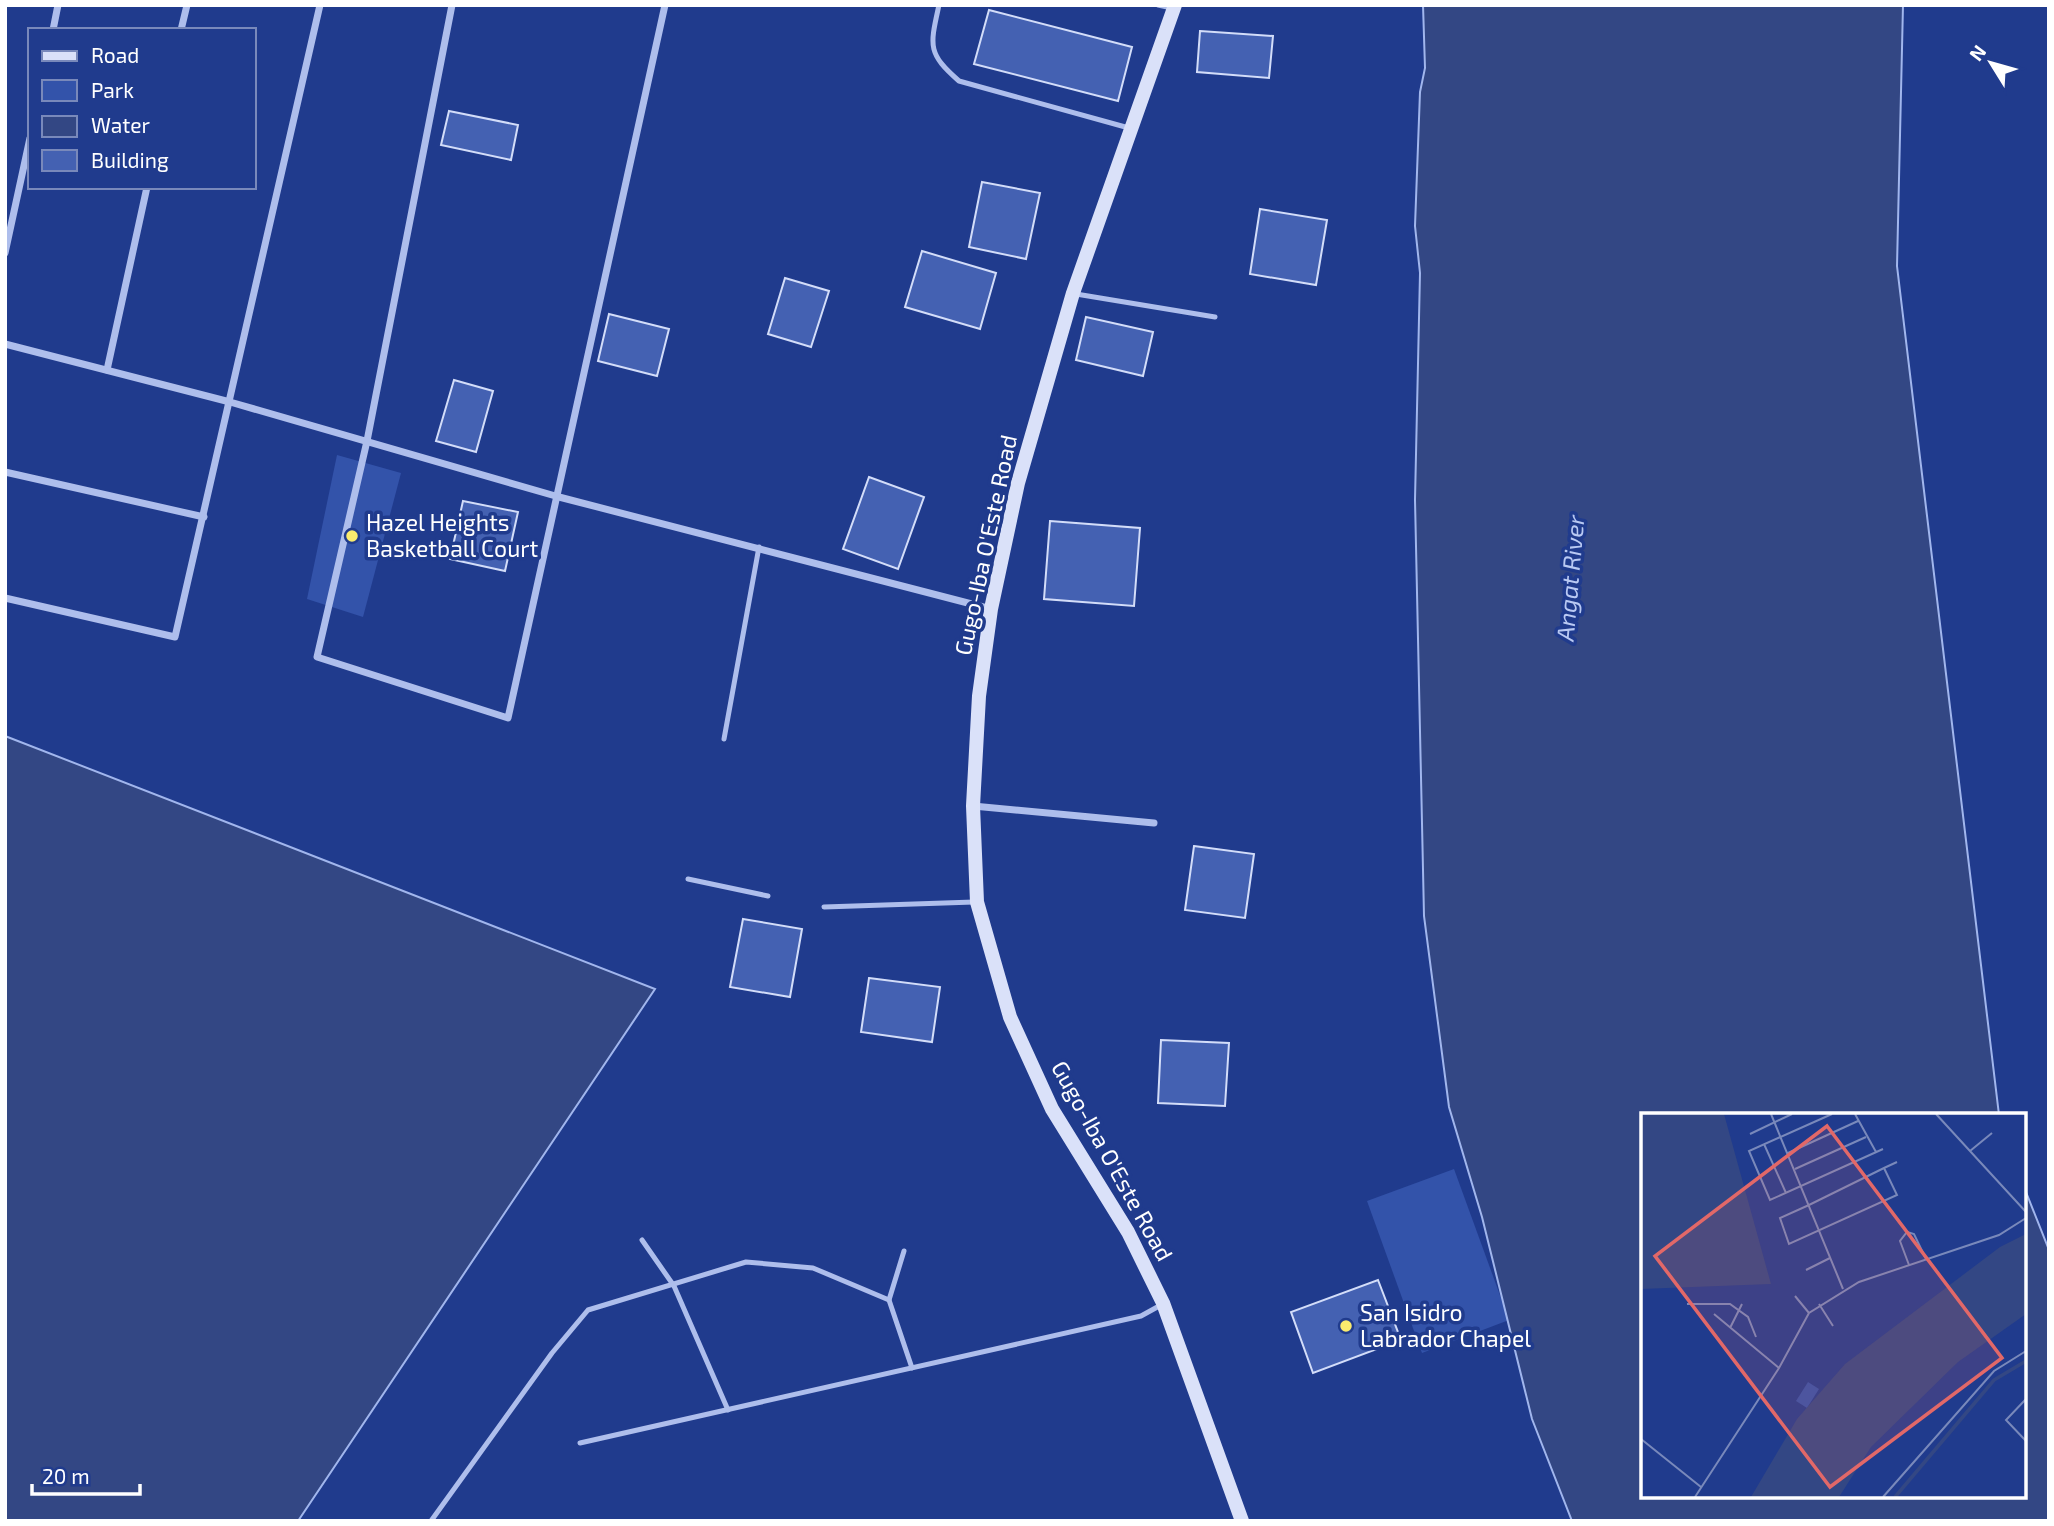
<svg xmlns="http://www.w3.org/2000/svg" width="2054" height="1526" font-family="'Exo 2',sans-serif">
<rect width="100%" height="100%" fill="#203b8d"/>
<!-- green -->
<g fill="#3353aa">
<polygon points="337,455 401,473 363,617 307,599"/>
<polygon points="1454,1169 1509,1320 1422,1353 1367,1201"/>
</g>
<!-- water -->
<g fill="#334784" stroke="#a1b6ed" stroke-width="2">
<polygon points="1423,5 1903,5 1897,266 1999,1115 1643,1115 1643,1496 2024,1496 2024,1187 2049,1250 2049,1521 1572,1521 1532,1419 1482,1217 1449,1107 1424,916 1415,500 1420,273 1415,226 1420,92 1425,68"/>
<polygon points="5,736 655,989 298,1521 5,1521"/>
</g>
<!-- building -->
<g fill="#4461b2" stroke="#d3ddf9" stroke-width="2">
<polygon points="989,10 1132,47 1118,101 974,64"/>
<polygon points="1200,31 1273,36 1269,78 1197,72"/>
<polygon points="449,111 518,125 511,160 441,145"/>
<polygon points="982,182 1040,193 1026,259 969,247"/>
<polygon points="1260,209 1327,220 1316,285 1250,274"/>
<polygon points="922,251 996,273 980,329 905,307"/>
<polygon points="785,278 829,291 811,347 768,334"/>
<polygon points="609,314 669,329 657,376 598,361"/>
<polygon points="1086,317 1153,332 1143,376 1076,360"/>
<polygon points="454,380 493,391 476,452 436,441"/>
<polygon points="869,477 924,497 898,569 843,549"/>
<polygon points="463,501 518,512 505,571 450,559"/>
<polygon points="1050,521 1140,528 1134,606 1044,599"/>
<polygon points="1194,846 1254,854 1245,918 1185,910"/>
<polygon points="743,919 802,929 790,997 730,987"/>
<polygon points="869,978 940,987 932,1042 861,1032"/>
<polygon points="1161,1040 1229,1043 1225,1106 1158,1103"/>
<polygon points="1378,1280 1401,1340 1313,1373 1291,1312"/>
</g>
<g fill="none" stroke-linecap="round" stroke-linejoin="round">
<!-- service -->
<g stroke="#aebeec" stroke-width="5">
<path d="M939 5C930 46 927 53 959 81L1129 128"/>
<polyline points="1158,5 1172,8"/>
<polyline points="1076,294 1215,317"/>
<polyline points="724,739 759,547"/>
<polyline points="688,879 768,896"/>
<polyline points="824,907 974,902"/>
<polyline points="642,1240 674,1286 728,1410"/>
<polyline points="904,1251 889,1300 912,1368"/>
<polyline points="580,1443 1141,1316 1161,1305"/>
<polyline points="431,1521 552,1353 588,1310 746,1262 813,1268 889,1300"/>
</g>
<!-- minor -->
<g stroke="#aebeec" stroke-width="7">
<polyline points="452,5 367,441 317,657 508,718 665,5"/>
<polyline points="53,30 58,5"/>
<polyline points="181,30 187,5"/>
<polyline points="5,253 30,138"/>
<polyline points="5,344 230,402 559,497 991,609"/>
<polyline points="107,370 147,187"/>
<polyline points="5,472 204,517"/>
<polyline points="5,598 175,637 320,5"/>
<polyline points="973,806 1154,823"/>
</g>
<!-- secondary -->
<polyline stroke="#dae1f9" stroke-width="14" points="1175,5 1073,293 1018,483 991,609 979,696 973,806 977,902 1010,1017 1052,1109 1128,1232 1163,1303 1242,1521"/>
</g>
<!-- markers -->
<g fill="#faeb6e" stroke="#203b8d" stroke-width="2.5">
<circle cx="352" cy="536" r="7"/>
<circle cx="1346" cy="1326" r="7"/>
</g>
<g text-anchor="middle" stroke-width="7" stroke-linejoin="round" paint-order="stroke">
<!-- poi labels -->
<g font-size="23" fill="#fff" stroke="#203b8d" text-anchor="start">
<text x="366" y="531">Hazel Heights<tspan x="366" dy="26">Basketball Court</tspan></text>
<text x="1360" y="1321">San Isidro<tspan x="1360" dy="26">Labrador Chapel</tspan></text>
</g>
<!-- street labels -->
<g font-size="23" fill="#fff" stroke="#203b8d">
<text transform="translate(986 545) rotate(-78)" y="8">Gugo-Iba O'Este Road</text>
<text transform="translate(1112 1161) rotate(61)" y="8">Gugo-Iba O'Este Road</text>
</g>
<!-- water labels -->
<g font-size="24" font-style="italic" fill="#b9c9f3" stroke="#203b8d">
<text transform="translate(1571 578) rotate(-85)" y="8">Angat River</text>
</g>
</g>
<!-- overview -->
<g transform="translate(1641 1113)">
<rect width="385" height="385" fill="#203b8d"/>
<path d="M167 269 178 276 166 295 155 288Z" fill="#3353aa"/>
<path d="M0 1H83L130 171 0 176ZM385 121V201L317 249 230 334 198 384H110L156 306 204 251 359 134Z" fill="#334784"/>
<path fill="none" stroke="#334784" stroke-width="3.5" d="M254 384 353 267 385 248"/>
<path fill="none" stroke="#7989bb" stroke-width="2" d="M130 1 202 176M191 1 108 38 129 87 242 36M214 1 235 39M295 1 385 99M109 21 151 1M123 31 145 80M329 38 351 20M147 40 217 8M243 55 256 82 148 131 139 105 168 92 243 55 256 49M154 56 225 24M268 152 259 128 266 119 273 121 285 146M165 157 189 145M154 183 168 200M46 191H89L107 204 115 224M178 191 192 213M73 201 138 255M89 215 101 191M385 286 365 307 385 328M0 326 60 374M54 384 138 255 168 200 218 169 358 122 385 105M242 384 353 258 385 238"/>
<path fill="#e26868" fill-opacity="0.15" stroke="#e26868" stroke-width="3.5" d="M186 13 361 245 189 374 14 143Z"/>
<rect width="385" height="385" fill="none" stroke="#fff" stroke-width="3.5"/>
</g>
<!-- border -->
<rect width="2054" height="1526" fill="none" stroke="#ffffff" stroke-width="14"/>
<!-- legend -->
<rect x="28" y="28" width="228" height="161" fill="#203b8d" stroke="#7989bb" stroke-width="2"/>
<rect x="42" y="51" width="35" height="10" fill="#dae1f9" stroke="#7989bb" stroke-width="2"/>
<text x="91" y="63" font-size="21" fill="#ffffff">Road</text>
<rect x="42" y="80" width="35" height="21" fill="#3353aa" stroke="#7989bb" stroke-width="2"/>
<text x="91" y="98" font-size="21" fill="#ffffff">Park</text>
<rect x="42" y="116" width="35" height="21" fill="#334784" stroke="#7989bb" stroke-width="2"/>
<text x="91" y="133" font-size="21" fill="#ffffff">Water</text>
<rect x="42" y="150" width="35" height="21" fill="#4461b2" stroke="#7989bb" stroke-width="2"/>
<text x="91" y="168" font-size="21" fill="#ffffff">Building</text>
<!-- north arrow -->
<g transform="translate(1991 63) rotate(307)" stroke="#203b8d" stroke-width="5" paint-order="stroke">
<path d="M0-5L12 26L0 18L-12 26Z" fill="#ffffff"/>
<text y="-10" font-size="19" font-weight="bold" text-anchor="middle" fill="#ffffff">N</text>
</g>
<!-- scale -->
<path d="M32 1484v10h108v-10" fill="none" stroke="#ffffff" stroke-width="3.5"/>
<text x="42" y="1484" font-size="21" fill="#ffffff" stroke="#203b8d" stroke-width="5" paint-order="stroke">20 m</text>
</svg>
